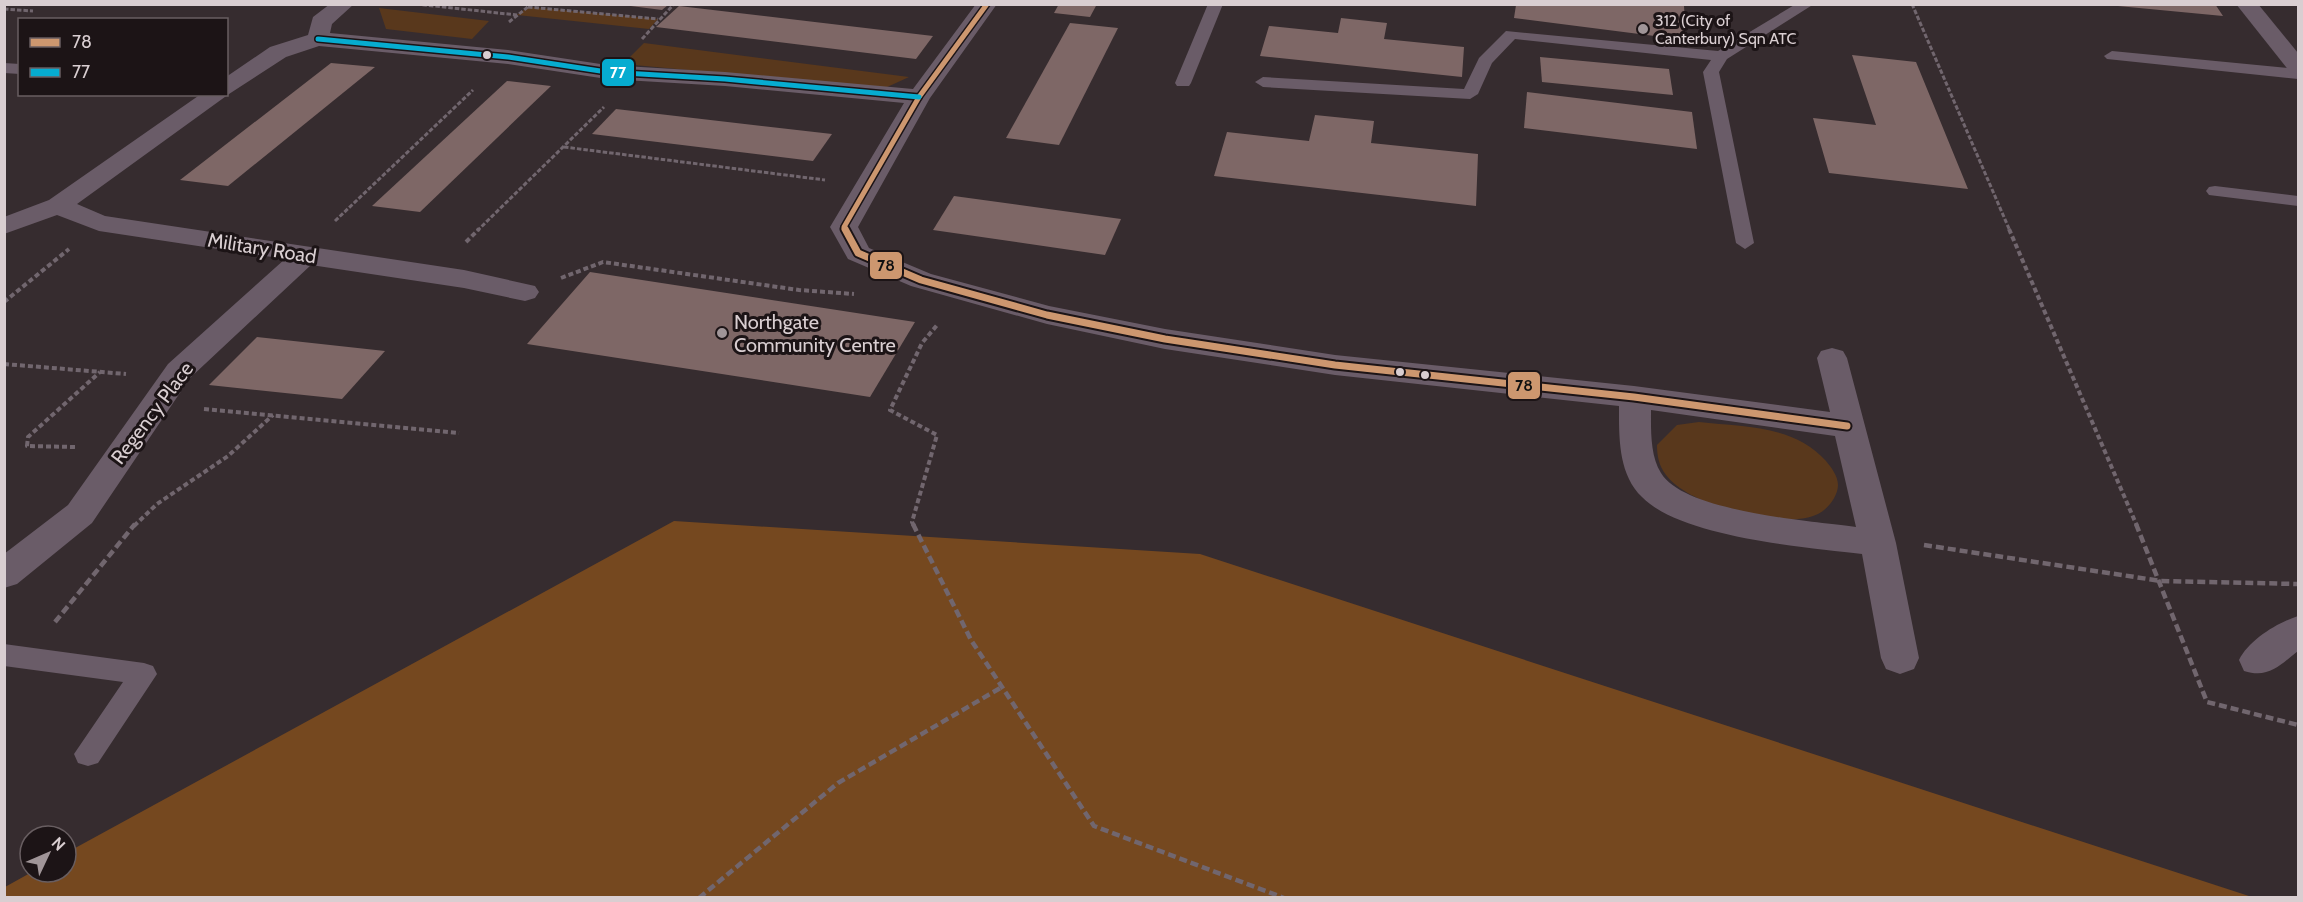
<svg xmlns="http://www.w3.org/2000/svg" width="2303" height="902" font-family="Cabin,sans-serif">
<rect width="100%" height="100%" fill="#362c2f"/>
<!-- green -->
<g fill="#59381c">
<polygon points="528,7 658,19 649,29 517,15"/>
<polygon points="379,8 489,21 472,39 386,29"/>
<polygon points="644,43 909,77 885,88 623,64"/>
<path d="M1699 422C1743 427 1794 425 1826 461 1831 467 1838 476 1838 485 1838 496 1828 509 1818 514 1783 531 1689 506 1666 475 1659 466 1657 456 1657 445L1677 425Z"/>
</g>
<!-- forest -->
<polygon fill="#75481f" points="674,521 1200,554 2252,897 5,897 5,887 32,872 66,872 66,853"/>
<!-- building -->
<g fill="#7e6766">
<polygon points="1059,4 1097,4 1090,17 1054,13"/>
<polygon points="2118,4 2215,4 2223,16 2118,6"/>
<polygon points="623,5 668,5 662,10"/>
<polygon points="1516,5 1684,6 1686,40 1514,18"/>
<polygon points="679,6 933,36 916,59 656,27"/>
<polygon points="1341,18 1387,23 1384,39 1464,47 1462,77 1260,56 1269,26 1338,33"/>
<polygon points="1070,23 1118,28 1059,145 1006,138"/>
<polygon points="1852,55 1916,62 1968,189 1829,173 1813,118 1876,125"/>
<polygon points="1540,57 1669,69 1673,95 1542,82"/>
<polygon points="331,63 375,67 228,186 180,180"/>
<polygon points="507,81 551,86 420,212 372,206"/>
<polygon points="1527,92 1692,112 1697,149 1524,128"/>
<polygon points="616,109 832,134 813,161 592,134"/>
<polygon points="1315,115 1374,121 1371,143 1478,154 1476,206 1214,176 1227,132 1309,141"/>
<polygon points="954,196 1121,219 1105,255 933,230"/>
<polygon points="590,272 915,322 870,397 527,344"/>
<polygon points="257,337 385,351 342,399 209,385"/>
</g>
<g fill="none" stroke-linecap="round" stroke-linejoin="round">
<!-- path-far2 -->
<g stroke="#71666e" stroke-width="3" stroke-dasharray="4.5 2" stroke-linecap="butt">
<polyline points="416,4 517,15"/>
<polyline points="1912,4 2010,231"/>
<polyline points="528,7 658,19"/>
<polyline points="4,9 33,11"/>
<polyline points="509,22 529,6"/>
<polyline points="642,39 674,4"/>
<polyline points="564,147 825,180"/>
<polyline points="335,221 473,90"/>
<polyline points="477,231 604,107"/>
</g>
<!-- path-far1 -->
<g stroke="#71666e" stroke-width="4" stroke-dasharray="5 3" stroke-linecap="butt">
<polyline points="2009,229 2137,526"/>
<polyline points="466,242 479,229"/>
<polyline points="561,278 603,262 799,290 854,294"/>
<polyline points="4,302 69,249"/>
<polyline points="4,364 126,374"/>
<polyline points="204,409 459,433"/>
<polyline points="75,447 27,446 28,437 100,372"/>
<polyline points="134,526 157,504 228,456 273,415"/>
<polyline points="914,526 912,522 937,435 890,410 922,343 938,324"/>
</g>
<!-- path -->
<g stroke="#71666e" stroke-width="4.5" stroke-dasharray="8 4" stroke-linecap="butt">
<polyline points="913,524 971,640 1094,826 1284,898"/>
<polyline points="2136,524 2207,702 2298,725"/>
<polyline points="1924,545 2161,581 2298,584"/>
<polyline points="55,622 135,524"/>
<polyline points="699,898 838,783 1002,687"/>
</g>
<!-- lane -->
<g fill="#6a5c68" fill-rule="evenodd">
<polygon points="1208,4 1223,4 1191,83 1189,86 1177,86 1175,83"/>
<polygon points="1796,4 1814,4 1727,59 1719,72 1754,243 1745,249 1736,243 1703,72 1711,60 1515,39 1492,63 1478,94 1470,99 1263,87 1255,82 1263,77 1464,89 1479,58 1506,31 1718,51"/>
<polygon points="2112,51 2298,69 2298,79 2107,59 2104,56"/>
<polygon points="4,63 20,64 20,74 4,73"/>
<polygon points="2215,186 2298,196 2298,206 2209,195 2206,191 2209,187"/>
<polygon points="4,644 144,663 153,666 157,674 98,763 88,766 78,763 74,754 123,682 4,666"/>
</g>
<!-- street -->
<g fill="#6a5c68" fill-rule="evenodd">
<path d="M330 4H354L332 24 330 33 508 50 607 65 725 72 913 89 976 4H997L930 98 858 227 869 248 931 274 1049 306 1165 329 1335 355 1634 386 1830 412 1817 358 1821 351 1832 348 1843 351 1847 358 1896 543 1919 658 1914 669 1900 674 1886 669 1881 658 1862 554C1806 547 1682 538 1642 497 1618 474 1619 437 1619 406L1335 375 1165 349 1047 324 911 286 848 259 830 227 904 103 725 86 607 79 508 64 319 46 286 57 229 94 77 204 105 216 464 270 535 286 539 292 535 298 525 301 464 288 311 265 190 378 92 523 17 584 4 588V554L68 505 168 364 285 259 99 231 57 215 4 234V217L49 200 201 94H226V77L270 47 308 35 313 17ZM1651 410 1835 436 1856 527C1812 521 1684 512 1661 473 1650 456 1651 430 1651 410Z"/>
<polygon points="2236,4 2258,4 2298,53 2298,74 2290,72"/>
<path d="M2298 616V651C2280 665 2269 679 2244 671L2239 660C2249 640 2277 623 2298 616Z"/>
</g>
<defs>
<polyline id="bus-1-far1" points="846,231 844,227 919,97 987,4"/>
<polyline id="bus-1" points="845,229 858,253 921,280 1047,315 1165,339 1335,365 1634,397 1847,426"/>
<polyline id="bus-2" points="318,39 508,57 607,72 725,79 919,97"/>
</defs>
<!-- bus-1-far1 casing -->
<use href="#bus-1-far1" stroke="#1c1416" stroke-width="8"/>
<!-- bus-1 casing -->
<use href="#bus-1" stroke="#1c1416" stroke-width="11"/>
<!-- bus-2 casing -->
<use href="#bus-2" stroke="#1c1416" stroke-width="8"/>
<!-- bus-1-far1 -->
<use href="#bus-1-far1" stroke="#cd976f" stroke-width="5"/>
<!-- bus-1 -->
<use href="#bus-1" stroke="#cd976f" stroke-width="7"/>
<!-- bus-2 -->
<use href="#bus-2" stroke="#06acd0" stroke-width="5"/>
</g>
<!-- markers -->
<g fill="#a09598" stroke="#1c1416" stroke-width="2">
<circle cx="1643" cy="29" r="6"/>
<circle cx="722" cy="333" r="6"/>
</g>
<g fill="#d9ced1" stroke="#1c1416" stroke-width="2">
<circle cx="487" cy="55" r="5"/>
<circle cx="1400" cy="372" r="5"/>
<circle cx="1425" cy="375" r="5"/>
</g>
<g text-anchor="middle" stroke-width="6" stroke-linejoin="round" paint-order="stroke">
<!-- far-poi labels -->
<g font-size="16" fill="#d9ced1" stroke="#1c1416" text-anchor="start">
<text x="1655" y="26">312 (City of<tspan x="1655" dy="18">Canterbury) Sqn ATC</tspan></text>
</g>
<!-- street labels -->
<g font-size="20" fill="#d9ced1" stroke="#1c1416">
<text transform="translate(262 248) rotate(9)" y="7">Military Road</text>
<text transform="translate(152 413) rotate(-53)" y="7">Regency Place</text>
</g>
<!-- poi labels -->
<g font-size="20" fill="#d9ced1" stroke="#1c1416" text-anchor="start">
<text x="734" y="329">Northgate<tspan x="734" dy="23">Community Centre</tspan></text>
</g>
</g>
<g stroke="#1c1416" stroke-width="2">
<rect x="601" y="58" width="34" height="29" rx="6" fill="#06acd0"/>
<rect x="869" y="251" width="34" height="29" rx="6" fill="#cd976f"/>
<rect x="1507" y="371" width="34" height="29" rx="6" fill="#cd976f"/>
</g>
<g font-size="16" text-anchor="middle" font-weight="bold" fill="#fff">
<text x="618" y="78">77</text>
</g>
<g font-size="16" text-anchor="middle" font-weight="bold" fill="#111">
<text x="886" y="271">78</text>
<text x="1524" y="391">78</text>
</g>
<!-- border -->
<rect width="2303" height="902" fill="none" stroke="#d9ced1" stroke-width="12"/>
<!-- legend -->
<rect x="18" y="18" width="210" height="78" fill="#1c1416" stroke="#685e61" stroke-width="1.5"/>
<rect x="30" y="38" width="30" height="9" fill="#cd976f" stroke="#685e61" stroke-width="1.5"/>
<text x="72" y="48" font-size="18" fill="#d9ced1">78</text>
<rect x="30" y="68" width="30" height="9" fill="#06acd0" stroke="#685e61" stroke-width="1.5"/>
<text x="72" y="78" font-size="18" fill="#d9ced1">77</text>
<!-- north arrow -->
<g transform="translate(48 854) rotate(46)"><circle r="28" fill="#1c1416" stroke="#685e61" stroke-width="1.5"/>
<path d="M0-4.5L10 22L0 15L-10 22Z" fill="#a09598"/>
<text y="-9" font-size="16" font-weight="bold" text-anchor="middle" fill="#d9ced1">N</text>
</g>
</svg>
